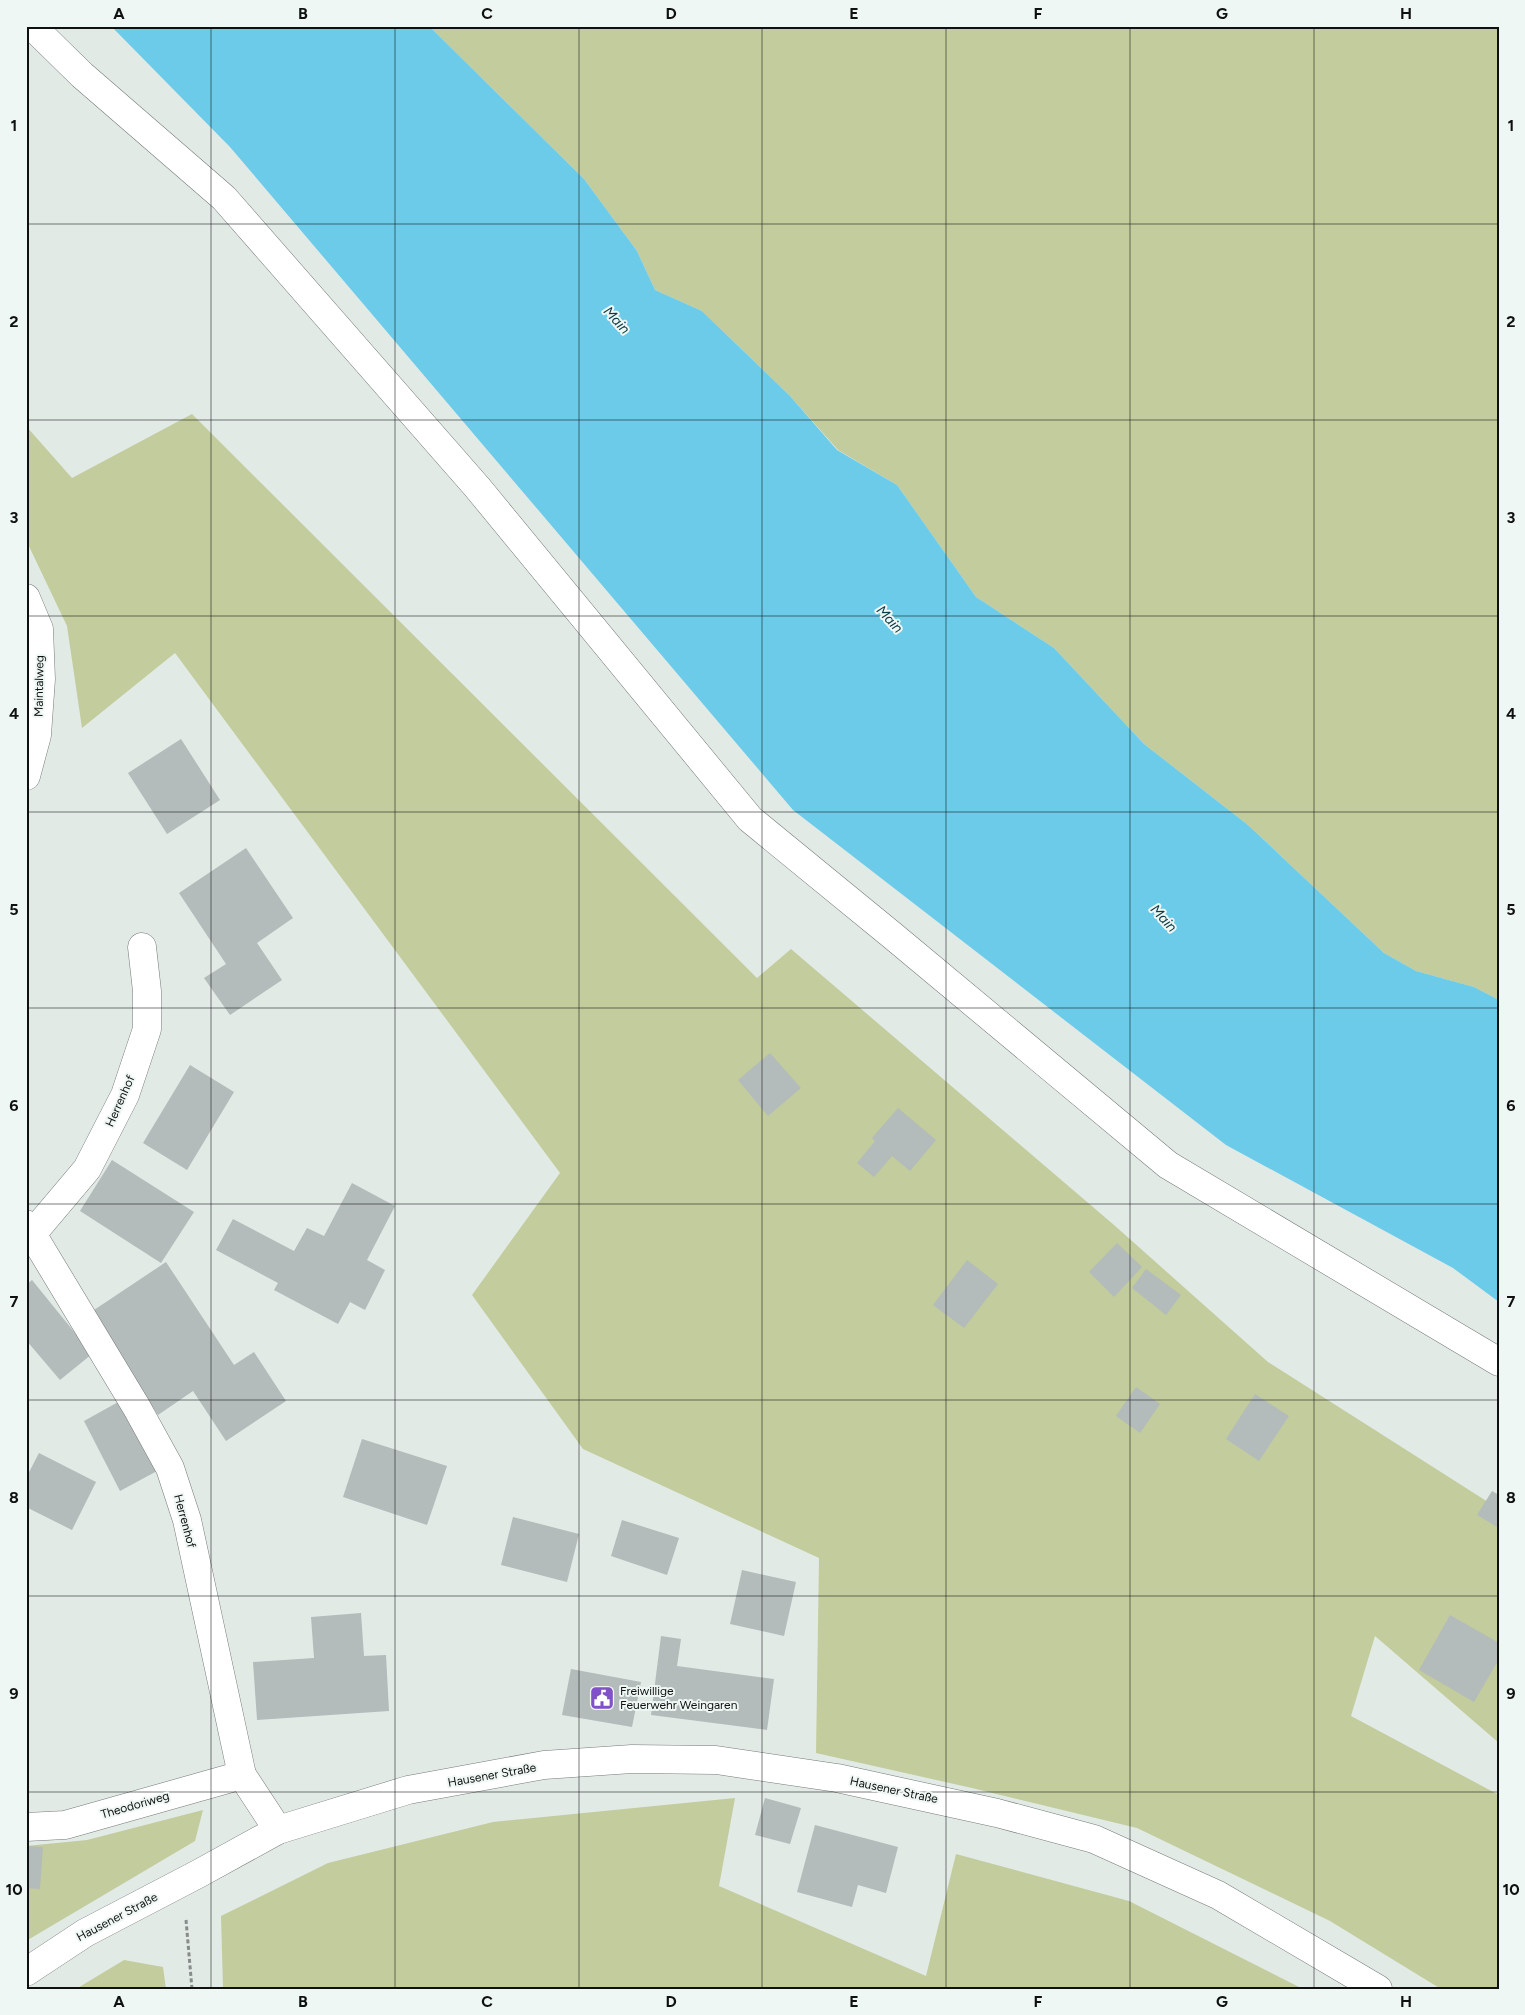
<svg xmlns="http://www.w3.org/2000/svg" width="1525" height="2015" font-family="Figtree,sans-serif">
<rect width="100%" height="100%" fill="#e2eae6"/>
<!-- green -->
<g fill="#c3cc9d">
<polygon points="429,26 1499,26 1499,1000 1474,987 1416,971 1384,953 1248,825 1144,744 1054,648 976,597 897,485 838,450 790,396 702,311 655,290 637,251 584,179"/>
<polygon points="192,414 757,978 791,949 1114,1225 1268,1362 1499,1509 1499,1743 1375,1636 1351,1716 1499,1795 1499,1989 1441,1989 1330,1921 1137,1828 972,1788 816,1753 819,1558 583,1449 472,1295 560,1173 175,653 82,728 67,626 26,540 26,426 72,478"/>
<polygon points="735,1798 719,1886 926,1976 956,1854 1129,1901 1303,1989 223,1989 221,1916 328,1863 493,1822"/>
<polygon points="203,1810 195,1841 26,1941 26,1846 87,1840"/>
<polygon points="124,1960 163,1967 166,1989 76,1989"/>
</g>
<!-- water -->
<polygon fill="#6bcbe9" points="111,26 429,26 584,179 637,251 655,290 702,311 790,396 837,450 897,485 976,597 1054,648 1144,744 1248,825 1384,953 1416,971 1474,987 1499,1000 1499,1302 1453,1268 1226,1145 793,810 230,147"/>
<!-- building -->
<g fill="#b3bbbb">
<polygon points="181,739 220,800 167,834 128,773"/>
<polygon points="246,848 293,918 257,943 282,980 230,1015 204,978 226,964 179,893"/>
<polygon points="770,1053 801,1088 768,1116 738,1080"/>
<polygon points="190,1065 234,1092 187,1170 143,1143"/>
<polygon points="898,1108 936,1140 910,1171 892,1156 874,1177 857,1163 875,1141 872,1138"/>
<polygon points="112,1160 194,1212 161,1263 80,1211"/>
<polygon points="352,1183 395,1206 367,1260 385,1270 365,1310 350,1302 338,1324 274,1290 278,1283 216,1250 233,1219 294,1251 307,1228 324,1236"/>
<polygon points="1117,1243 1142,1267 1114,1297 1089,1272"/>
<polygon points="967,1260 998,1284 964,1328 933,1305"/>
<polygon points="166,1262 234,1365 254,1352 286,1401 226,1441 193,1391 158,1415 91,1312"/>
<polygon points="1146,1269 1181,1295 1166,1315 1132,1288"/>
<polygon points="32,1280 92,1354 60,1380 26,1340 26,1285"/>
<polygon points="1136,1387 1160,1404 1140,1433 1116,1416"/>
<polygon points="1255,1394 1289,1416 1259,1461 1226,1439"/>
<polygon points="120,1401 157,1471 120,1491 84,1421"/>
<polygon points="362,1439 447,1466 427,1525 343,1497"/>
<polygon points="39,1453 96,1482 72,1530 26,1507 26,1478"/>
<polygon points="1492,1491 1499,1495 1499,1528 1477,1515"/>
<polygon points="513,1517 579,1534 567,1582 501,1565"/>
<polygon points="622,1520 679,1538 667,1575 611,1556"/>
<polygon points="742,1570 796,1582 784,1636 730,1624"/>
<polygon points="361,1613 364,1656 386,1655 389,1711 257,1720 253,1662 314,1658 311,1617"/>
<polygon points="1450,1615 1499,1643 1499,1659 1474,1702 1419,1670"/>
<polygon points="661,1636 681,1639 677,1666 774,1679 767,1730 651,1715"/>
<polygon points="571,1669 641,1682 632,1727 562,1715"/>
<polygon points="765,1798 801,1808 790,1844 755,1835"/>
<polygon points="815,1825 898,1847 886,1893 858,1885 852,1907 797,1892"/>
<polygon points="26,1846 43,1847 40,1889 26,1888"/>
</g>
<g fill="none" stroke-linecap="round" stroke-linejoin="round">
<defs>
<g id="minor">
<polyline points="32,26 82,75 224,198 477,487 750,819 893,936 1168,1165 1499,1362"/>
<polyline points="26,598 39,629 41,679 37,735 26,776"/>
<polyline points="26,1224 137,1408 170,1468 187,1520 242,1775 278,1830"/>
<polyline points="33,1233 87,1169 125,1095 147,1029 147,991 142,947"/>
<polyline points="26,1827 65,1825 242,1775"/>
<polyline points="26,1972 85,1933 198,1874 278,1830 408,1790 544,1765 632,1759 716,1760 837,1778 997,1813 1094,1839 1218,1895 1378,1989"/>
</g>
</defs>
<!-- minor casing -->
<use href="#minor" stroke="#757b78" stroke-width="29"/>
<!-- path -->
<polyline stroke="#868c89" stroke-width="3" stroke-dasharray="4 2.5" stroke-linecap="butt" points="186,1920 192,1989"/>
<!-- minor -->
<use href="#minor" stroke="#fff" stroke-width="28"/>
</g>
<!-- grid -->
<path fill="none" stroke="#0f1110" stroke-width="1" stroke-opacity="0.55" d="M211 26V1989M395 26V1989M579 26V1989M762 26V1989M946 26V1989M1130 26V1989M1314 26V1989M26 224H1499M26 420H1499M26 616H1499M26 812H1499M26 1008H1499M26 1204H1499M26 1400H1499M26 1596H1499M26 1792H1499"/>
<!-- icons -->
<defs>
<symbol id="civic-square" viewBox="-11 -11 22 22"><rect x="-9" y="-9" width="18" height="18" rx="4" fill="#8151ca" stroke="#eff7f4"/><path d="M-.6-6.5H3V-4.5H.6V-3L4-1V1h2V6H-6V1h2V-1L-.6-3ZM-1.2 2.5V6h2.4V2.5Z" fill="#fff"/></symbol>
</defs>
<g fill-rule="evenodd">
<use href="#civic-square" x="588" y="1684" width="28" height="28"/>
</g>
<g text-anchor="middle" stroke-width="4" stroke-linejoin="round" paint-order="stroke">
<!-- street labels -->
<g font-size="12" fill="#0f1110" stroke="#eff7f4">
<text transform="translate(39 686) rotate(-89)" y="4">Maintalweg</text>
<text transform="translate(120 1101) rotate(-66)" y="4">Herrenhof</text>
<text transform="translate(185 1521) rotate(75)" y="4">Herrenhof</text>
<text transform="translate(492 1775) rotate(-10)" y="4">Hausener Straße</text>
<text transform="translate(894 1790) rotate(12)" y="4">Hausener Straße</text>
<text transform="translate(135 1805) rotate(-16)" y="4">Theodoriweg</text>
<text transform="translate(117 1917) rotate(-28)" y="4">Hausener Straße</text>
</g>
<!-- poi labels -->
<g font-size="12" fill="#0f1110" stroke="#eff7f4" text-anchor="start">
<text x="620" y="1695">Freiwillige<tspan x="620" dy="14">Feuerwehr Weingaren</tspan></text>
</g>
<!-- water labels -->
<g font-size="14" font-style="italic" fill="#0e3b48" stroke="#eff7f4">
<text transform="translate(617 320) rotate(48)" y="5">Main</text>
<text transform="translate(890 619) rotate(48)" y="5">Main</text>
<text transform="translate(1164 918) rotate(48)" y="5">Main</text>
</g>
</g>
<!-- border -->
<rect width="1525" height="2015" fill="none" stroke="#eff7f4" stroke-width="55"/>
<rect x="28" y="28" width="1470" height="1960" fill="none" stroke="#0f1110" stroke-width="2"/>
<g font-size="16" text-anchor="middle" font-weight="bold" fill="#0f1110">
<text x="119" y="19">A</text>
<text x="303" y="19">B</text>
<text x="487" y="19">C</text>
<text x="671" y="19">D</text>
<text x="854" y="19">E</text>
<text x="1038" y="19">F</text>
<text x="1222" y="19">G</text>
<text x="1406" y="19">H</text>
<text x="14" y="131">1</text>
<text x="1511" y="131">1</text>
<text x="14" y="327">2</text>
<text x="1511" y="327">2</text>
<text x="14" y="523">3</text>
<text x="1511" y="523">3</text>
<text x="14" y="719">4</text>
<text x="1511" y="719">4</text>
<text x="14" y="915">5</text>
<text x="1511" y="915">5</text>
<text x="14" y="1111">6</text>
<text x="1511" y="1111">6</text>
<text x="14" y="1307">7</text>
<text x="1511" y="1307">7</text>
<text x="14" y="1503">8</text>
<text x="1511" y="1503">8</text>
<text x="14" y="1699">9</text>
<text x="1511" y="1699">9</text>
<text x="14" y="1895">10</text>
<text x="1511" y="1895">10</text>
<text x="119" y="2007">A</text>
<text x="303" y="2007">B</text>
<text x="487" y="2007">C</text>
<text x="671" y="2007">D</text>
<text x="854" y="2007">E</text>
<text x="1038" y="2007">F</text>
<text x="1222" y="2007">G</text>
<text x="1406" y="2007">H</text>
</g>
</svg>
